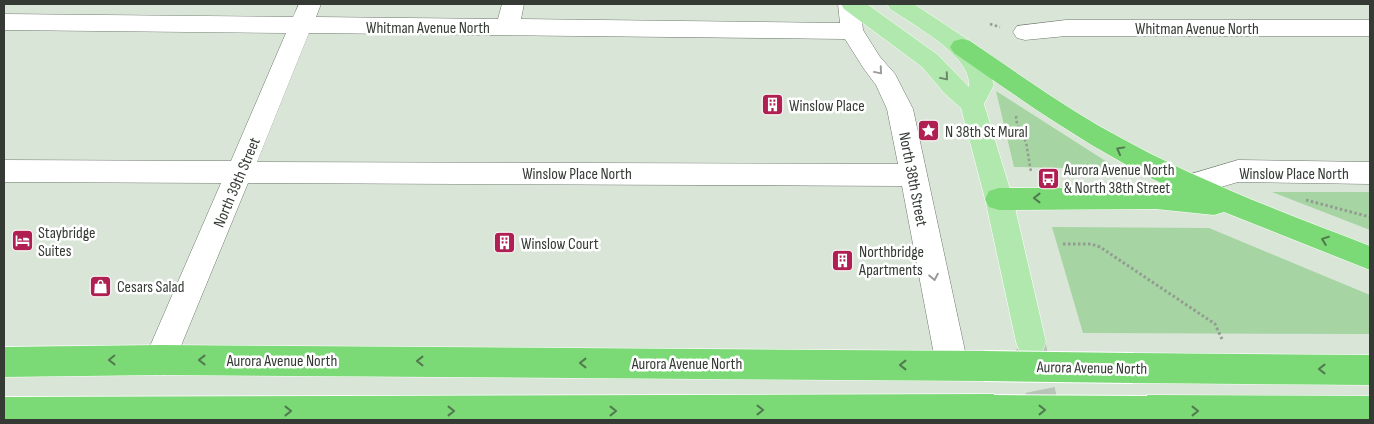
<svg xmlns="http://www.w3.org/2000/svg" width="1374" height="424" font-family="'Sofia Sans Condensed',sans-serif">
<rect width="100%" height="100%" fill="#d9e6d7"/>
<!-- green -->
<g fill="#a6d4a2">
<polygon points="996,91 1118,169 1014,167"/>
<polygon points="1272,192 1370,192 1370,230"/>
<polygon points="1052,227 1209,228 1370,295 1370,334 1083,333"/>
</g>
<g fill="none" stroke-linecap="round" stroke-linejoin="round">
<!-- major-tunnel -->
<polyline stroke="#b8c4b7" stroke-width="30" stroke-dasharray="30 15" stroke-linecap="butt" points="1031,346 1046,420"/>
<defs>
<g id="minor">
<path d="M299 4H321L316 17 498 19 502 4H524L521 19 840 23 838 4H860L863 30 880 57 895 74 913 109 968 365 963 375 952 380 941 375 936 365 902 186 248 183 171 370 160 375 149 370 144 360 221 183 4 182V160L231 161 286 33 4 30V14L293 17ZM309 33 845 39 864 69 876 85 887 109 898 164 257 162Z"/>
<polygon points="1066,20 1370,20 1370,36 1066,36 1025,40 1017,38 1013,32 1017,26"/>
<polygon points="1238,160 1370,162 1370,184 1238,182 1190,196 1181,193 1177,185 1181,177"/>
</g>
<path id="major" d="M841 4H867L938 55 969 87C973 56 913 25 890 9L887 4H914L970 41 988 67 994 85 984 104 1013 199 1046 342 1042 352 1031 356 1020 352 1016 342 985 199 961 108 945 94 922 67 844 9Z"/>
<g id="highway">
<path d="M962 39 970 41C1016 72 1061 105 1110 132 1193 179 1282 212 1370 246V270L1224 212 1214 215 1156 209 999 210 989 207 985 199 989 191 999 188 1156 187 1173 189C1092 150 1027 104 954 53L950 47 954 41Z"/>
<polygon points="160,345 984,351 995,356 1000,366 995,376 984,381 160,375 4,377 4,347"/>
<polygon points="1133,353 1370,355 1370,385 1133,383 1122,378 1117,368 1122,358"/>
<polygon points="994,394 1005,399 1010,410 1006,420 4,420 4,397"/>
<polygon points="1147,395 1370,396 1370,420 1135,420 1131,411 1136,400"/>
</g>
</defs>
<!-- minor casing -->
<use href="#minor" stroke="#6d796c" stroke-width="1"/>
<!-- major casing -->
<use href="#major" stroke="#fff" stroke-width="1"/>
<!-- highway casing -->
<use href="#highway" stroke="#fff" stroke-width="1"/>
<!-- path-far1 -->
<g stroke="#929c91" stroke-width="2.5" stroke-dasharray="2.5 2.5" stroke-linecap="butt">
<polyline points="990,24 1000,27"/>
<polyline points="1016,116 1017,124 1026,142 1031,172"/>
</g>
<!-- path -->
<g stroke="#929c91" stroke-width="3" stroke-dasharray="2.5 2.5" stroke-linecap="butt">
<polyline points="1306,200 1370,217"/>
<polyline points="1063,244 1091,244 1100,247 1215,324 1222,339"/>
</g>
<!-- minor -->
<use href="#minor" fill="#fff" fill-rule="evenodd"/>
<!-- major -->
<use href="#major" fill="#b0e8ad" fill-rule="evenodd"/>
<!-- highway -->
<use href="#highway" fill="#7bd976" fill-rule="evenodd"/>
<defs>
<g id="highway-bridge">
<polyline points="984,366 1133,368"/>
<polyline points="994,410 1147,411"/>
</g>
</defs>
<!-- highway-bridge casing -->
<use href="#highway-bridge" stroke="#fff" stroke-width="32" stroke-linecap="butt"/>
<!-- highway-bridge -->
<use href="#highway-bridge" stroke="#7bd976" stroke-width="30"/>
</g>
<!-- one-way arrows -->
<defs><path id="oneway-chevron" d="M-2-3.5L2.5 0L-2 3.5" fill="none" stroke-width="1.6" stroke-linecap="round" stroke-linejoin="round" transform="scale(1.25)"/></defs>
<g stroke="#9a9c9a">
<use href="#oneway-chevron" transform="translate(879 71) rotate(50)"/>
<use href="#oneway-chevron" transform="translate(934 277) rotate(79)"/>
</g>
<use stroke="#6c886b" href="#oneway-chevron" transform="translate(945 77) rotate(50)"/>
<g stroke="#517a4f">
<use href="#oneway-chevron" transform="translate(1120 150) rotate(-151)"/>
<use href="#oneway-chevron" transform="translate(1037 198) rotate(180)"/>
<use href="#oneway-chevron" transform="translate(1325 240) rotate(-159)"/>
<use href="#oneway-chevron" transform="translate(112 360) rotate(179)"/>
<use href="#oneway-chevron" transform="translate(202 360) rotate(-180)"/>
<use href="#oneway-chevron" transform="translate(420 361) rotate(-180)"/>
<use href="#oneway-chevron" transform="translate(583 363) rotate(-180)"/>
<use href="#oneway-chevron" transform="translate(903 365) rotate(-180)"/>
<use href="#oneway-chevron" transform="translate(1322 369) rotate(-180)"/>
<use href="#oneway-chevron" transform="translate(760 410)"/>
<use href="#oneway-chevron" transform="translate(1042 410)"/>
<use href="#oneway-chevron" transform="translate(288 411)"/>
<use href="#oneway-chevron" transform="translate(451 411)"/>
<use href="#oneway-chevron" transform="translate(613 411)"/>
<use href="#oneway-chevron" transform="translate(1195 411)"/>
</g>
<!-- icons -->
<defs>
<symbol id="building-square" viewBox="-11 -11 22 22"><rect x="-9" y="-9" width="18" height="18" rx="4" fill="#b01f51" stroke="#fff"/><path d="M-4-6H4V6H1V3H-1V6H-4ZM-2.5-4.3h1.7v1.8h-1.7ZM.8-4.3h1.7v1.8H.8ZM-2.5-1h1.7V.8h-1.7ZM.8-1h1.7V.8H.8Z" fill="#fff"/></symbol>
<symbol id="sight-square" viewBox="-11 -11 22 22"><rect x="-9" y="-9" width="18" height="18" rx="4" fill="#b01f51" stroke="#fff"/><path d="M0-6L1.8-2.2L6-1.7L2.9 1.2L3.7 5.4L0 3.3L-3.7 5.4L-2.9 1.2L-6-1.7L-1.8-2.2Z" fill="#fff"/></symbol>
<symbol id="bus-square" viewBox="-11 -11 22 22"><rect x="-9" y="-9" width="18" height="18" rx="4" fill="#b01f51" stroke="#fff"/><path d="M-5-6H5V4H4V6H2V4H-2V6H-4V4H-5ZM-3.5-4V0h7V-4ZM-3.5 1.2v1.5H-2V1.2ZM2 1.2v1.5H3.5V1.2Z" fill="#fff"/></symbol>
<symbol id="hotel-square" viewBox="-11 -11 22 22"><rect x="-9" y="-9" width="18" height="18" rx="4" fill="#b01f51" stroke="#fff"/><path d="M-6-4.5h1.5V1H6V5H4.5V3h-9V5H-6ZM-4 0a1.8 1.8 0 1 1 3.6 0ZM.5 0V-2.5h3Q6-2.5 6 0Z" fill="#fff"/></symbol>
<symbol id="shop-square" viewBox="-11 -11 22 22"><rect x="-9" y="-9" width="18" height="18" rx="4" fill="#b01f51" stroke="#fff"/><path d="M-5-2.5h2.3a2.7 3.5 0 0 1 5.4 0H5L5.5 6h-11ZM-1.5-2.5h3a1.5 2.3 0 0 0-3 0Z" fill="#fff"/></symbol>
</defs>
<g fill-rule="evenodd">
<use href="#building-square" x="760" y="92" width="25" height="25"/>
<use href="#sight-square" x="916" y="118" width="25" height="25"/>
<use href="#bus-square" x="1036" y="166" width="25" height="25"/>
<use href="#hotel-square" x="10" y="228" width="25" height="25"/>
<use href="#building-square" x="492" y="230" width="25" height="25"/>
<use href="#building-square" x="830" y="248" width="25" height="25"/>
<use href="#shop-square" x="88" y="274" width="25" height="25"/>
</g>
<g text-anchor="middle" stroke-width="5" stroke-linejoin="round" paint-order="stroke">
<!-- street labels -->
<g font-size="16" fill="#353a35" stroke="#fff">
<text x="428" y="33">Whitman Avenue North</text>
<text x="1197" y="34">Whitman Avenue North</text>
<text x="577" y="179">Winslow Place North</text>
<text x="1294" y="179">Winslow Place North</text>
<text transform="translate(914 179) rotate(79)" y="6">North 38th Street</text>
<text transform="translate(236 182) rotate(-67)" y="6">North 39th Street</text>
<text x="282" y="366">Aurora Avenue North</text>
<text x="687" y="369">Aurora Avenue North</text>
<text transform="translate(1092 367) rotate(1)" y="6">Aurora Avenue North</text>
</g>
<!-- poi labels -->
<g font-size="16" fill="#353a35" stroke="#fff" text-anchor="start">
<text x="789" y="111">Winslow Place</text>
<text x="945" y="137">N 38th St Mural</text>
<text x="1064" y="175">Aurora Avenue North<tspan x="1064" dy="18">&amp; North 38th Street</tspan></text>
<text x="38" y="238">Staybridge<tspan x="38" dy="18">Suites</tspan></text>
<text x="521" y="249">Winslow Court</text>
<text x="859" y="257">Northbridge<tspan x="859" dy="18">Apartments</tspan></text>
<text x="117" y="292">Cesars Salad</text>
</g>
</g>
<!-- border -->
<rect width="1374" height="424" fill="none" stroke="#353a35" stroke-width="10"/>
</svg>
